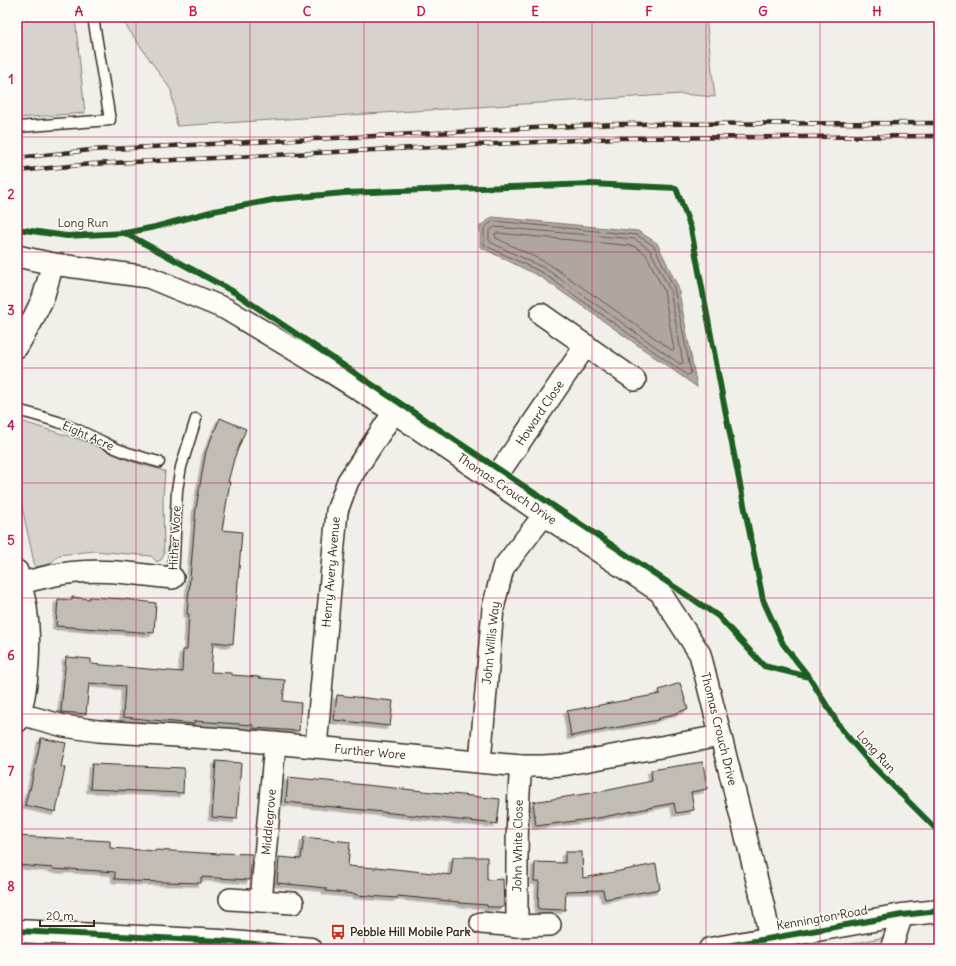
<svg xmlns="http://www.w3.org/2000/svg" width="956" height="966" font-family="Delius,sans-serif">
<defs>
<filter id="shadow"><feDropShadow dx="-3.5" dy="3.5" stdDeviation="0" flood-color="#0004"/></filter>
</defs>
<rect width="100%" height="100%" fill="#f1efea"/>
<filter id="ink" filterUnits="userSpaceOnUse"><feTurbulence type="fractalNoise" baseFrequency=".025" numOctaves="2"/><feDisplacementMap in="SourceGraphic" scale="8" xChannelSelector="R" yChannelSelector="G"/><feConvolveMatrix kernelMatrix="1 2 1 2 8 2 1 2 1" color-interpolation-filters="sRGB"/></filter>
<g filter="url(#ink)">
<!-- green -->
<g fill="#d7d2cc" stroke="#897e75">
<polygon points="17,17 75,17 85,113 17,118"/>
<polygon points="120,17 706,17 715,97 682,94 177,126 171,90"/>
<polygon points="17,420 91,443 112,453 133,462 165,471 163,498 164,554 162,559 157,562 151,556 94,551 59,555 50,564 35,567 17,484"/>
<polygon points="889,936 885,949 828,949"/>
</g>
<!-- water -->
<polygon fill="#aea69f" stroke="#80746b" points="492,217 638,231 657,243 678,287 697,387 541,277 480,247 480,226"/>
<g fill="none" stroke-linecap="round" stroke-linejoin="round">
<!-- shore -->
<g stroke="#695c52" stroke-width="1">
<polygon points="494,221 637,235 654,246 674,288 691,373 690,374 687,375 543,273 484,245 484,228"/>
<polygon points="495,227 635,239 650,250 670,290 683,363 680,364 546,269 490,242 489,240 489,231"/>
<polygon points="497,233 634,246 646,254 664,291 674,350 672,350 549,264 496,238 495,234"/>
</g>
</g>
<!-- building -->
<g fill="#c1bcb4" stroke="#3b2a1e" filter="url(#shadow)">
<polygon points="220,418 246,429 234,459 228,482 230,482 222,530 242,532 233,644 213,642 211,672 232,673 232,675 259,677 259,678 285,680 283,701 301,703 299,731 253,728 253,725 194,721 194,724 123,717 125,686 89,683 86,714 61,712 66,657 91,659 91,664 182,672 183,650 187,650 189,614 187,614 196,508 204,462 206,451"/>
<polygon points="72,597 89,599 89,597 124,599 156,603 154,633 56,626 58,599 72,600"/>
<polygon points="680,683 688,709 658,719 658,720 571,736 567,711 660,694 659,690"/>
<polygon points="337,695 393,701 390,726 334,720"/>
<polygon points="41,738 66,743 61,767 65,768 56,812 25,805 29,789 30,790"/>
<polygon points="216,761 241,763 237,819 212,817"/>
<polygon points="703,762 707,789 691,792 694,810 676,813 674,803 598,818 536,826 533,802 604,791 652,781 651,770"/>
<polygon points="92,764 184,768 183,793 90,789"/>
<polygon points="288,777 500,799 497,824 286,802"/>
<polygon points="17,836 110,841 110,848 156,851 156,850 219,854 219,853 252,854 250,880 201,877 201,883 131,881 131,880 115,879 115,872 69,869 69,870 53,869 53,868 17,865"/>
<polygon points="304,837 350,842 348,866 376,868 376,867 451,875 453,857 487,857 487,880 503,879 504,907 487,907 487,905 459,903 459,902 398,896 397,898 356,895 356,894 326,891 326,888 277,883 279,857 301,859"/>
<polygon points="565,852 582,852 583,878 656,864 660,889 605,899 603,890 566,891 565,910 538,909 539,881 534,881 535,862 565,863"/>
</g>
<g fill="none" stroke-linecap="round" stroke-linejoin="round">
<defs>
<g id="service">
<polyline points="17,127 110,120 93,17"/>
<path d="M17 410C32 414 47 418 61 423 80 430 97 439 115 448 129 454 144 458 159 462"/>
<polyline points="173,578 177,490 181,467 196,419"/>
</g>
<g id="minor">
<polyline points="17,256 53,264 148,277 226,309 323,367 394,412 544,515 660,592 700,654 764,908 772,949"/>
<polyline points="541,314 635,380"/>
<polyline points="17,347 31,323 43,298 53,264"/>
<polyline points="494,480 586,345"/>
<path d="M17 571C20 583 24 595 26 607 31 642 29 689 17 722"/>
<path d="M20 583C39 579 58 573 78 572 109 569 141 575 173 578"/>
<polyline points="20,714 64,726 98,731 240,740 521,766 542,766 563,765 720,736"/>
<polyline points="316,747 337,511 348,481 394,412"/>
<polyline points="480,762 493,608 503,568 544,515"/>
<polyline points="230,899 293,903"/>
<polyline points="261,901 275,743"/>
<polyline points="481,923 517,926 550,925"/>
<path d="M517 926C517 872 516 819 521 766"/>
<polyline points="891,949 902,915"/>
</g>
<g id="tertiary">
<polyline points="17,931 221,941 311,949"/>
<polyline points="710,949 902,915 939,911"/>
</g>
</defs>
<!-- service casing -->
<use href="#service" stroke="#3b2a1e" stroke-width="13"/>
<!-- minor casing -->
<use href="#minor" stroke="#3b2a1e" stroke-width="24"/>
<!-- tertiary casing -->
<use href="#tertiary" stroke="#3b2a1e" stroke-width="25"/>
<!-- service -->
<use href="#service" stroke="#fdfcf7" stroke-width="10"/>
<!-- minor -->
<use href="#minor" stroke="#fdfcf7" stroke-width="21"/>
<!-- tertiary -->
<use href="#tertiary" stroke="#fdfcf7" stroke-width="22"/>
<defs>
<g id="rail">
<polyline points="17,158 91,150 616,124 939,123"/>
<polyline points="17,171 92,164 617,138 939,136"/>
</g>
</defs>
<!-- rail casing -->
<use href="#rail" stroke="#3b2a1e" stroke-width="4.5"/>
<!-- rail -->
<use href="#rail" stroke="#fdfcf7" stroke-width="3" stroke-dasharray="9" stroke-linecap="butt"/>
<defs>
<g id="cycleway">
<polyline points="17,229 67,236 125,233 155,227 214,211 278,199 344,193 591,184 676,188 691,229 722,394 763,600 783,644 809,677 842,730 871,764 939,832"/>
<polyline points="125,233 234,292 718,616 764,666 809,677"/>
<polyline points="17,931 221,941 311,949"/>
<polyline points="710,949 902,915 939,911"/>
</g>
</defs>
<!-- cycleway casing -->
<use href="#cycleway" stroke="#fdfcf7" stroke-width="8"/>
<!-- cycleway -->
<use href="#cycleway" stroke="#1b5e20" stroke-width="6"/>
</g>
</g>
<!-- grid -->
<path fill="none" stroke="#c2185b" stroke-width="1" stroke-opacity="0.55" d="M136 17V949M250 17V949M364 17V949M478 17V949M592 17V949M706 17V949M820 17V949M17 137H939M17 252H939M17 368H939M17 483H939M17 598H939M17 714H939M17 829H939"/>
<!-- icons -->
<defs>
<symbol id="bus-bare" viewBox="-9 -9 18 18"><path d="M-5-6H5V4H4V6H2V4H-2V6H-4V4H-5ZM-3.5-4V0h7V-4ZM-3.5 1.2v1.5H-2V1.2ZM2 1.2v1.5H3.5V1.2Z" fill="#c8321e" stroke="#fdfcf7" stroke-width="2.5" paint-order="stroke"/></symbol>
</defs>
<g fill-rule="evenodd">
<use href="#bus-bare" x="327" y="921" width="22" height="22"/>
</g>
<g text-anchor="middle" stroke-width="3" stroke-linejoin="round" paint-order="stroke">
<!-- street labels -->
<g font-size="12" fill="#3b2a1e" stroke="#fdfcf7">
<text x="83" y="227">Long Run</text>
<text transform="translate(540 413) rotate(-56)" y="4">Howard Close</text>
<text transform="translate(88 436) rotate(24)" y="4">Eight Acre</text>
<text transform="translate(507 489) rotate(34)" y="4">Thomas Crouch Drive</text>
<text transform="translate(175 538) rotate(-87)" y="4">Hither Wore</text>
<text transform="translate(331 572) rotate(-85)" y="4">Henry Avery Avenue</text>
<text transform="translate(491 643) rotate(-84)" y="4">John Willis Way</text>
<text transform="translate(719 729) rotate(76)" y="4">Thomas Crouch Drive</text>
<text transform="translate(370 752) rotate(5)" y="4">Further Wore</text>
<text transform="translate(876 752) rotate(48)" y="4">Long Run</text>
<text transform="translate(269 822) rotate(-85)" y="4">Middlegrove</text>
<text transform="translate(518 846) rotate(-89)" y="4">John White Close</text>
<text transform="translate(822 918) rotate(-10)" y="4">Kennington Road</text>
</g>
<!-- poi labels -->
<g font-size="12" font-weight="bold" fill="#3b2a1e" stroke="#fdfcf7" text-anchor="start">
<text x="350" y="936">Pebble Hill Mobile Park</text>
</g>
</g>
<!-- margin -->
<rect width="956" height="966" fill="none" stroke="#fdfcf7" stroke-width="44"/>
<!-- scale -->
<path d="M40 920v6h54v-6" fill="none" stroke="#3b2a1e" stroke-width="2"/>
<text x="46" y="920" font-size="12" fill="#3b2a1e" stroke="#fdfcf7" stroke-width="3" paint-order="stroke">20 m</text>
<rect x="22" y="22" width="912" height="922" fill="none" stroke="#c2185b" stroke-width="1.5"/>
<g font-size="13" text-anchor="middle" font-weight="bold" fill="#c2185b">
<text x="79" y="16">A</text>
<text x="193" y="16">B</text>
<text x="307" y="16">C</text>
<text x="421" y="16">D</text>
<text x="535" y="16">E</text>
<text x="649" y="16">F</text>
<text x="763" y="16">G</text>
<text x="877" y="16">H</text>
<text x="11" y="84">1</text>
<text x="11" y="199">2</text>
<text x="11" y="315">3</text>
<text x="11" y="430">4</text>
<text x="11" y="545">5</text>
<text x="11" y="660">6</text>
<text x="11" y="776">7</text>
<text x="11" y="891">8</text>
</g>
</svg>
